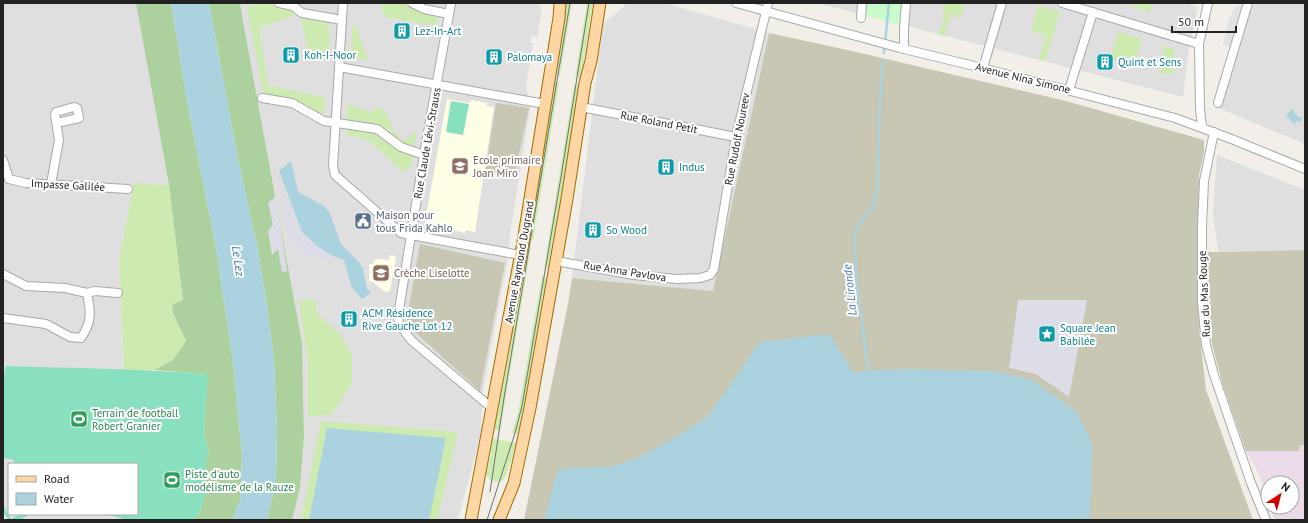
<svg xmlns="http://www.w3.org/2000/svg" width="1308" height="523" font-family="'PT Sans',sans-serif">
<rect width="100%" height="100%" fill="#f2efe9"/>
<!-- residential -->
<g fill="#e0dfdf">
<polygon points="3,3 136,3 169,185 134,184 119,258 124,370 6,366 3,379"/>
<polygon points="240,3 538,3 542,7 537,38 532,35 530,43 533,43 526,85 530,109 510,234 508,258 482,395 481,433 458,520 292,520 300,488 304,437 302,343 245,32"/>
<polygon points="628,3 664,3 769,33 713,291 572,278 603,24"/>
<polygon points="817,3 867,3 865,15 904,3 1186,3 1198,7 1188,54 1183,97"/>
<polygon points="1251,3 1305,3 1305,144 1221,109"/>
<polygon points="1217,155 1305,190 1305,250 1218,251 1213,214"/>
</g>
<!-- industrial -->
<polygon fill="#ebdbe8" points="1300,445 1305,445 1305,520 1275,520 1270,507 1292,507 1292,483 1268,483 1268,500 1258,472 1246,451 1299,451"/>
<!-- education -->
<g fill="#ffffe5">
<polygon points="447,99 470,103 471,100 487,103 487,106 494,107 475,232 465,230 465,233 449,229 449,226 425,222"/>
<polygon points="390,255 395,256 396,258 390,291 385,292 373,282 369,281 369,264 373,264 374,261 377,259 389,260"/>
</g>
<!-- construction -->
<g fill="#c7c7b4">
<polygon points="769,33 852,51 1062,100 1204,140 1204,152 1199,175 1197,263 1199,329 1206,390 1253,520 524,520 568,304 572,278 713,291"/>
<polygon points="496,103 529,108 514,177 485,174"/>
<polygon points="420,244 505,263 480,391 406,324"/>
<polygon points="1305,250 1305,445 1300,445 1299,451 1246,451 1223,385 1212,344 1207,281 1208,252"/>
</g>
<!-- grass -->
<g fill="#cdebb0">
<polygon points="260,3 293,9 295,15 259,28 268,85 326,98 322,117 264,96 247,8"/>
<polygon points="380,3 406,4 422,12 438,14 436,26 385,17"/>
<polygon points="564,3 572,3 560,75 554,74"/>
<polygon points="587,3 593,3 581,78 575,77"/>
<polygon points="944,3 965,3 960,19 957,19 958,15 952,14 946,27 945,36 938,34 939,28 942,28"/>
<polygon points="1132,3 1153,3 1150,12 1131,6"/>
<polygon points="1038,5 1060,12 1045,61 1039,60 1046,36 1031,31"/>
<polygon points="301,17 327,22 328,28 330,28 328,61 308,52"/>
<polygon points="353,24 356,25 368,60 350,57"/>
<polygon points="1118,32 1142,39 1134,66 1110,59"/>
<polygon points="1164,46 1174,48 1174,73 1170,73 1170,75 1158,72"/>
<polygon points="553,82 559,83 533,240 527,239"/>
<polygon points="574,85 580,86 549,269 544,268"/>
<polygon points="347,104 372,112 377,107 385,110 394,132 396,132 402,141 417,131 414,150 402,146 387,129 346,120"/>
<polygon points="347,128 366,129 388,144 413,157 410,170 404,167 403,172 370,141 354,136 347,136"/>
<polygon points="134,183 169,185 183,300 173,304 172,311 186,341 173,360 154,370 124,370 119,258"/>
<polygon points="525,246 531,247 500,431 492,429"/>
<polygon points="542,276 548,277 519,434 512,433 518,413"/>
<polygon points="315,299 317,314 340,334 352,355 352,383 331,415 308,416 308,362 299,301"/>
<polygon points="321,421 458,432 437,520 301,520"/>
<path d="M491 438 517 443C514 450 507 477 503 480 501 481 499 482 497 482L490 480 486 474 491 454Z"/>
</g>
<!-- forest -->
<g fill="#add19e">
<polygon points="136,3 171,3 187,101 216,248 233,361 242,455 240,501 232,520 193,520 199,515 206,491 206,462 209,451 204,435 207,374 154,370 173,360 186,341 172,311 173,304 183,300 169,185"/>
<polygon points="209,3 240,3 245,32 302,343 304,437 300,488 292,520 267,520 276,482 277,430 274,361 268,313 258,250 238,160"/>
</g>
<!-- park -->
<polygon fill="#c8facc" points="867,3 904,3 903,26 865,15"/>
<!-- pitch -->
<g fill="#88e0be" fill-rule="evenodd">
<polygon points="451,101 469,104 463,135 446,132"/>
<path d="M6 366C73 368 141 369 208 374L204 435 209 451 206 462V491L199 515 193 520H8L3 512V379ZM9 464H137V514H9Z"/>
</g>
<!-- parking -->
<g fill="#e2e2e2">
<polygon points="1243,4 1231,47 1223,45 1229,19 1234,8"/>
<polygon points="3,458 14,460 14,464 9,464 9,514 20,514 11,519 3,505"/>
<polygon points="30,514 103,514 129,520 20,520"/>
</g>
<!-- plaza -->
<g fill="#dddde8">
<polygon points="283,184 302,232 317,246 331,255 331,260 304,256 289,238 281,213"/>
<polygon points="276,196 287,271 282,272 278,249 272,255 268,231 273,225 268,203"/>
<polygon points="1018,300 1087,300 1069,397 1036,374 1009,368"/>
</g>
<!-- water -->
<g fill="#aad3df">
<polygon points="171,3 209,3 238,160 258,250 268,313 274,361 277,430 276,482 267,520 232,520 240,501 242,455 233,361 216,248 187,101"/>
<polygon points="1292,109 1298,117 1302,117 1301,122 1297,121 1294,124 1286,115"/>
<polygon points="291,161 298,192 324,206 330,213 341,244 359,262 363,269 367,289 371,293 362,299 352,288 344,260 331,255 317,246 302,232 279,171"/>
<polygon points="829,334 853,372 902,369 994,371 1032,380 1077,412 1092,444 1090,520 544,520 558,471 568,468 610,467 637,458 671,440 707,417 730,386 759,342"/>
<polygon points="327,428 446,438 429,520 309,520"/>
</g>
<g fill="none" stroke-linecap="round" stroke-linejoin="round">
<!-- stream -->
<g stroke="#aad3df" stroke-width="2.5">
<polyline points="884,53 889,3"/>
<polyline points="869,374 857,284 855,252 855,236 858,226 869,211 874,203 877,189 880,101 883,61"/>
</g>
<defs>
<g id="minor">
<polyline points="279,3 293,6 302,13 342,20"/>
<polyline points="343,3 333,166 335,175 401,233 411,235 520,255"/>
<polyline points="412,3 424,9 449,14"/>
<polyline points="451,3 424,155 398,316 399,324 412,341 493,409"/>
<polyline points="736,3 900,48 970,65 1175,118 1229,138 1305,169"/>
<polyline points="1062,3 1199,44"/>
<polyline points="861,18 862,3"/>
<polyline points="904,49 904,29 906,3"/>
<polyline points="339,67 545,104"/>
<polyline points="983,68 1002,3"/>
<polyline points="1069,90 1093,12"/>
<polyline points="262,98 292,103 324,121 377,129 401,147 424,155"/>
<polyline points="1218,103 1248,3"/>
<polyline points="581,107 736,137"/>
<polyline points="1202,127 1200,109 1199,44 1208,3"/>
<polyline points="1214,132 1204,181 1202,226 1202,301 1206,345 1214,375 1251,483 1266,520"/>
<polyline points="3,160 9,179"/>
<polyline points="9,179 26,183 128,189"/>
<polyline points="51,184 59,140 55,115 56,112 74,107 77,108 79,118 57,123"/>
<polyline points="556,261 634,275 677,279 700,278 710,275 714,269 736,137 768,3"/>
<polyline points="3,274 26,286 65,288 87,293 95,291 118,293"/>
<path d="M3 318 46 324 70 337 81 338C92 322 91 313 87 293"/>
</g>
<g id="major">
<polyline points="471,520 523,242 559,18 560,3"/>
<polyline points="499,520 514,483 530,408 567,199 585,83 591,61 600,3"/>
</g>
</defs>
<!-- minor casing -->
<use href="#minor" stroke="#a9a9a9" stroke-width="10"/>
<!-- major casing -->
<use href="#major" stroke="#a06b00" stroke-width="13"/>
<!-- minor -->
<use href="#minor" stroke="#fff" stroke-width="8"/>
<!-- major -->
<use href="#major" stroke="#fcd6a4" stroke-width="11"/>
<!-- tram -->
<g stroke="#707070" stroke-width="1">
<polyline points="490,492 504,398 570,3"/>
<polyline points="487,520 515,433 522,406 561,177 589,3"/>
</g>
</g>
<!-- icons -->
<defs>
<symbol id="building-square" viewBox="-11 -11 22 22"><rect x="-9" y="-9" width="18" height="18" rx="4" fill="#0f9aa8" stroke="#fff"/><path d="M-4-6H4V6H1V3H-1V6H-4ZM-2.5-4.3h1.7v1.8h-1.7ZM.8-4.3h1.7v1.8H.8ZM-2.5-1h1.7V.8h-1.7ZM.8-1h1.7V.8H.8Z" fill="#fff"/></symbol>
<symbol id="school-square" viewBox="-11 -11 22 22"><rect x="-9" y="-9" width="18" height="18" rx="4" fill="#8d6e63" stroke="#fff"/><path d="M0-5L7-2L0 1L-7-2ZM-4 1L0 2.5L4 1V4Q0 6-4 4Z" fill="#fff"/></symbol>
<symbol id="civic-square" viewBox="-11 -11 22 22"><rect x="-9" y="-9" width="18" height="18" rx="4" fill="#5c6f8a" stroke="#fff"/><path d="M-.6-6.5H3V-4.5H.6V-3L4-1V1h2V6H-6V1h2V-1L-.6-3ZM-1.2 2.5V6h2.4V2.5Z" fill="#fff"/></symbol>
<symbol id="sight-square" viewBox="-11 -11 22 22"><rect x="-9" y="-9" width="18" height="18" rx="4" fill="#0f9aa8" stroke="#fff"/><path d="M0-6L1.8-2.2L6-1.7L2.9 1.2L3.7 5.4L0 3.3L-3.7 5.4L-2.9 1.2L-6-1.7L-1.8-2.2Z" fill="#fff"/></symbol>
<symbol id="stadium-square" viewBox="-11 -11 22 22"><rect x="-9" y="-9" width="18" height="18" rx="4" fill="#2e9e5b" stroke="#fff"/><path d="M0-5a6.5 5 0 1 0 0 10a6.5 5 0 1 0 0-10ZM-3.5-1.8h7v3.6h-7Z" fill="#fff"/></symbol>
</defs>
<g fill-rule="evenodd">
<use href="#building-square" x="392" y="21" width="20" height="20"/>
<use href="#building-square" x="281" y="45" width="20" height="20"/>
<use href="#building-square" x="484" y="47" width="20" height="20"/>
<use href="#building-square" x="1095" y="52" width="20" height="20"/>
<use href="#school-square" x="450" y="156" width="20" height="20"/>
<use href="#building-square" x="656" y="157" width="20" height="20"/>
<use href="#civic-square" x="353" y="211" width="20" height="20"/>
<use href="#building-square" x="583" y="220" width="20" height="20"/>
<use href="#school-square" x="371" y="263" width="20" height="20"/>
<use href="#building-square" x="339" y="309" width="20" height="20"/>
<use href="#sight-square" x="1037" y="324" width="20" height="20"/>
<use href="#stadium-square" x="69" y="409" width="20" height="20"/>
<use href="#stadium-square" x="162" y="470" width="20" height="20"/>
</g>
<g text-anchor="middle" stroke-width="4" stroke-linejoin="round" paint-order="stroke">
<!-- culture labels -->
<g font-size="11" fill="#0d838f" stroke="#fff" text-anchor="start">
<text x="415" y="35">Lez-In-Art</text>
<text x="304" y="59">Koh-I-Noor</text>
<text x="507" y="61">Palomaya</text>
<text x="1118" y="66">Quint et Sens</text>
<text x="679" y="171">Indus</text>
<text x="606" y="234">So Wood</text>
<text x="362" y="317">ACM Résidence<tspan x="362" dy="13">Rive Gauche Lot 12</tspan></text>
<text x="1060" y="332">Square Jean<tspan x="1060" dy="13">Babilée</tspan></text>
</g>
<!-- street labels -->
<g font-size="11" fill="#222" stroke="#fff">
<text transform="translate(1023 78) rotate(14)" y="4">Avenue Nina Simone</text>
<text transform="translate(659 122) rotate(11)" y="4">Rue Roland Petit</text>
<text transform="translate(737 139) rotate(-79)" y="4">Rue Rudolf Noureev</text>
<text transform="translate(427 143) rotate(-80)" y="4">Rue Claude Lévi-Strauss</text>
<text transform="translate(68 185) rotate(3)" y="4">Impasse Galilée</text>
<text transform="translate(519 262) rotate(-80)" y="4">Avenue Raymond Dugrand</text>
<text transform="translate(625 271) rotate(9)" y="4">Rue Anna Pavlova</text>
<text transform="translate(1204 294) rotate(-93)" y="4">Rue du Mas Rouge</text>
</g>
<!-- education labels -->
<g font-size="11" fill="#785e54" stroke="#fff" text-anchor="start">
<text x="473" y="164">Ecole primaire<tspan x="473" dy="13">Joan Miro</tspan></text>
<text x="394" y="277">Crèche Liselotte</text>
</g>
<!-- service labels -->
<g font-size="11" fill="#4e5e75" stroke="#fff" text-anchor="start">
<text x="376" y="219">Maison pour<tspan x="376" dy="13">tous Frida Kahlo</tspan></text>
</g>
<!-- leisure labels -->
<g font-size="11" fill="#27864d" stroke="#fff" text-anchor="start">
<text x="92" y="417">Terrain de football<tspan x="92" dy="13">Robert Granier</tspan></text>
<text x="185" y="478">Piste d'auto<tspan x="185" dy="13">modélisme de la Rauze</tspan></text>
</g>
<!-- water labels -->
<g font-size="12" font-style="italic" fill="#4a7aab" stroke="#fff">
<text transform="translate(238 261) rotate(82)" y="4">Le Lez</text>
<text transform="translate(850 290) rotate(-96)" y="4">La Lironde</text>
</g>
</g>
<!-- border -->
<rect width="1308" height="523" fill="none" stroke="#222222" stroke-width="8"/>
<!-- legend -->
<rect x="8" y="463" width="130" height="52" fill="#ffffff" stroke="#a7a7a7"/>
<rect x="16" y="476" width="20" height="6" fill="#fcd6a4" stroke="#a7a7a7"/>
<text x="44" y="483" font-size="12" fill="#222222">Road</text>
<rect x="16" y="493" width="20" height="12" fill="#aad3df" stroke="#a7a7a7"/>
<text x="44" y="503" font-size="12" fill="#222222">Water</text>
<!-- north arrow -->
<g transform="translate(1280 495) rotate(36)"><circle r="19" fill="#ffffff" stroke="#a7a7a7"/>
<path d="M0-3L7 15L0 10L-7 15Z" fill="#d40000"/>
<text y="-6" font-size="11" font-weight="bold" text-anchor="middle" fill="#222222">N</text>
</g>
<!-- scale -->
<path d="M1172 26v6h64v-6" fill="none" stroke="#222222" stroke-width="2"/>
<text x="1178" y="26" font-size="12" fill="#222222" stroke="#ffffff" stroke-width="3" paint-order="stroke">50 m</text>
</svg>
